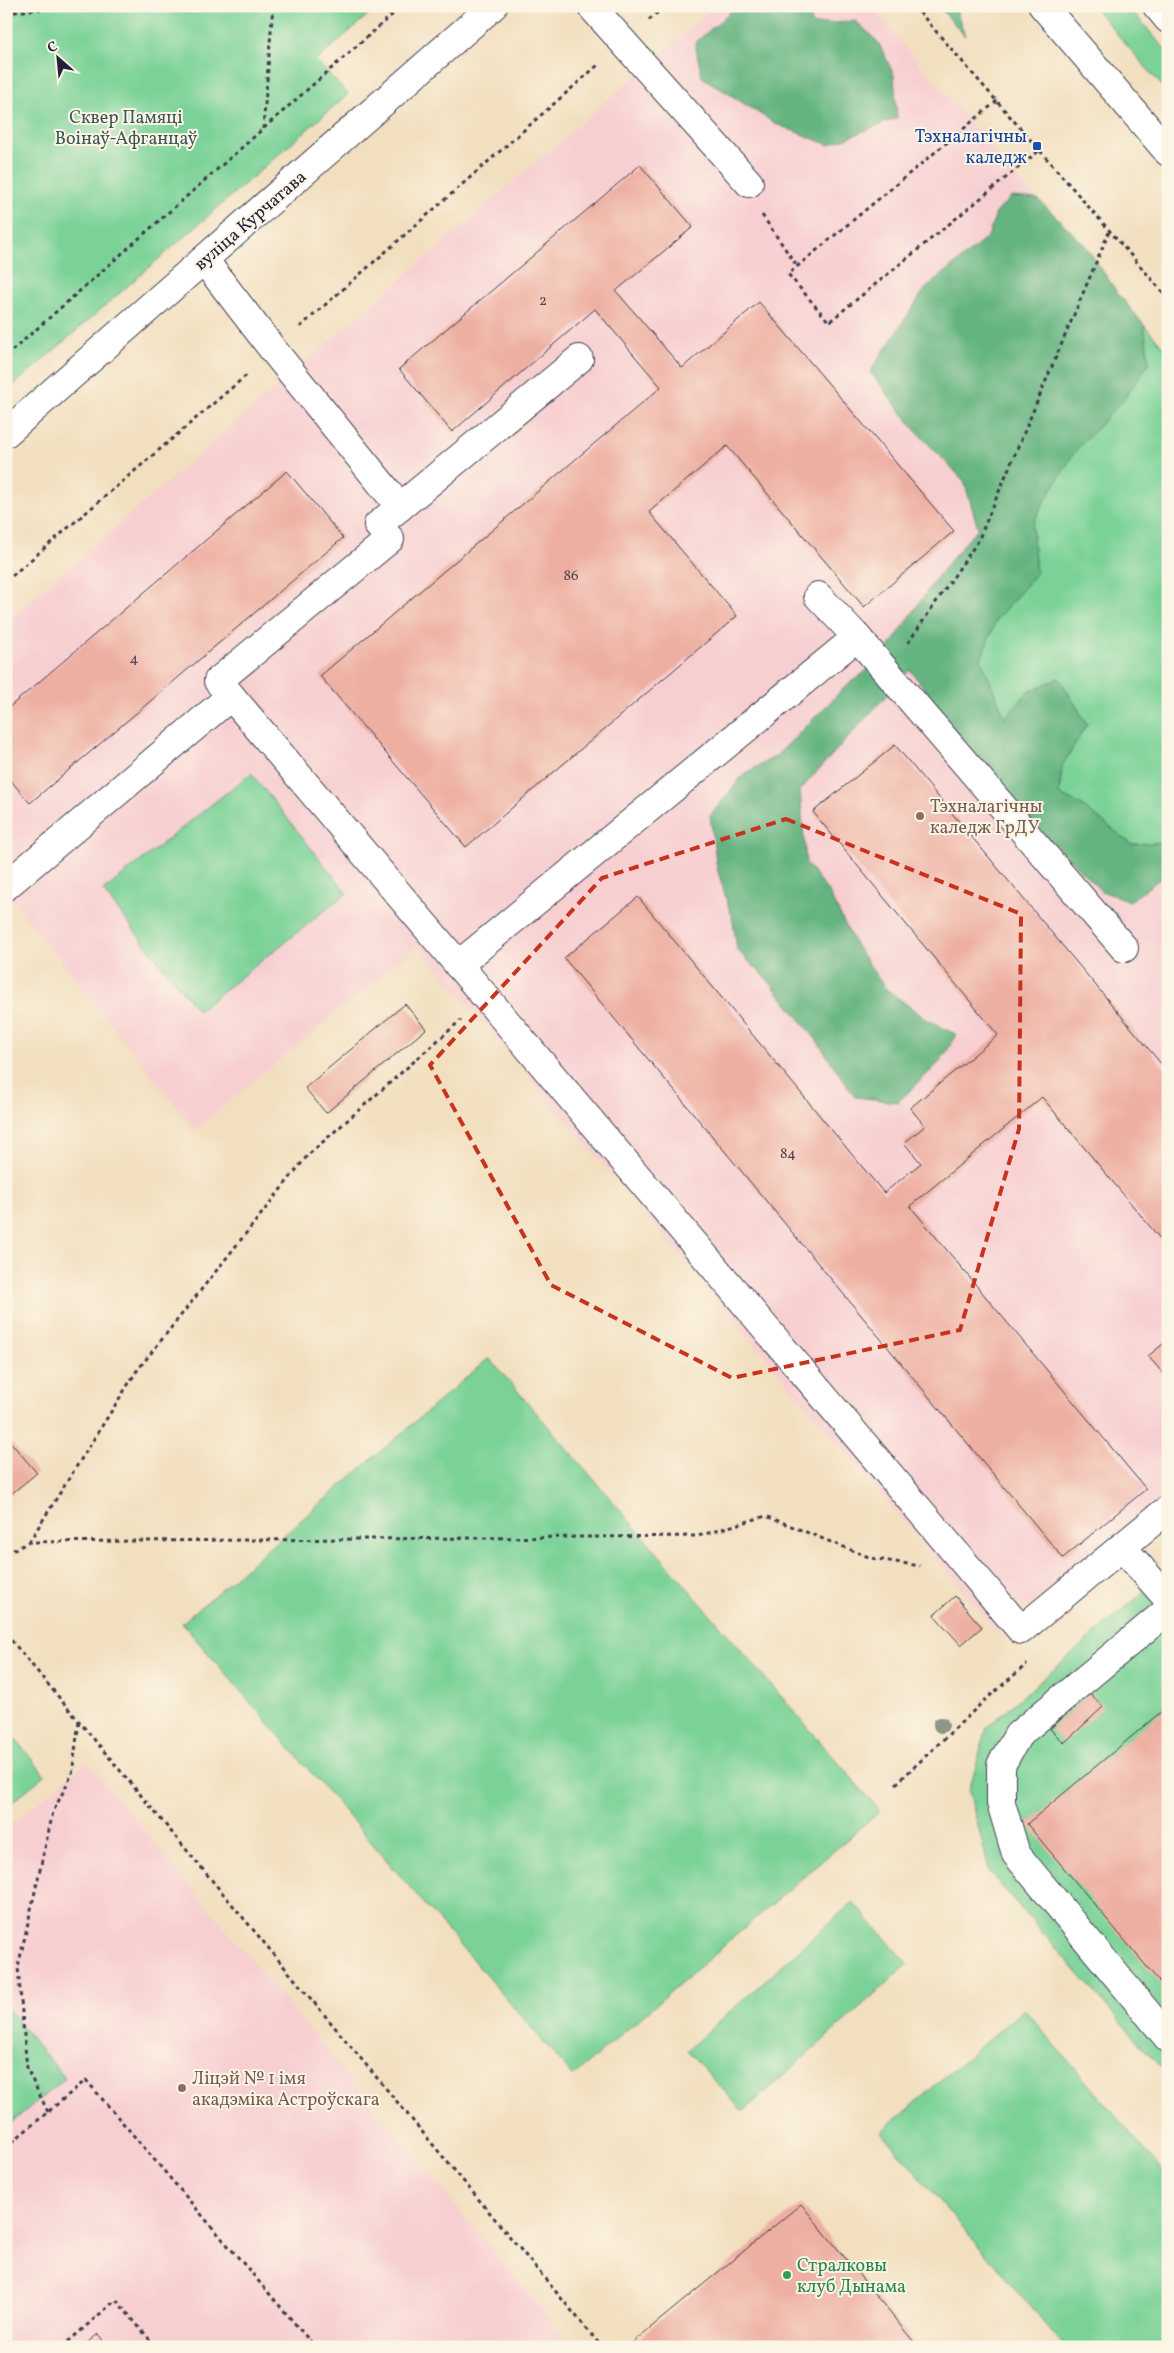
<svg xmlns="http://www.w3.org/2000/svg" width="1174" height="2353" font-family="Vollkorn,serif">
<rect width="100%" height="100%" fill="#fcf5e5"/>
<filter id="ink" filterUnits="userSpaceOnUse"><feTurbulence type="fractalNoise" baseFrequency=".02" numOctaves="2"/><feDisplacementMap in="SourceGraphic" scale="10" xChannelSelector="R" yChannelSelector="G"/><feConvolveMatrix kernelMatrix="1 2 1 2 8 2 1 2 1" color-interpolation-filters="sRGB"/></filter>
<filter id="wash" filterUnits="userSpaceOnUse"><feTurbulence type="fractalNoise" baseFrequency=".0096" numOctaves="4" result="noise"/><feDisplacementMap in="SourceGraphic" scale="20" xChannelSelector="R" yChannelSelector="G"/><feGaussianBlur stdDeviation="1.12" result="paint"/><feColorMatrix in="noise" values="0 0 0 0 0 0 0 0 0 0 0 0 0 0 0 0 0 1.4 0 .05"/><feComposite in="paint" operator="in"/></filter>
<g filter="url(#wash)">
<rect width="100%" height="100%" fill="#f2dfbf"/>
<!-- built -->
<g fill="#f7cfd1">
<polygon points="716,6 870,6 1168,355 1168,1492 997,1632 418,945 195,1130 6,892 6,622"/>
<polygon points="87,1762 572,2346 6,2347 6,1829"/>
</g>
<!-- green -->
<g fill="#7ad298" stroke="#4e7a6a">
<polygon points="6,6 378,6 316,61 348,94 6,392"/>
<polygon points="1093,6 1128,6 1168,53 1168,93"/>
<polygon points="1144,325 1168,352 1168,842 1132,844 1082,806 1059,794 1062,766 1087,724 1059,678 1028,692 1005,718 981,659 996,620 1036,574 1032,526 1045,500 1076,450 1125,398 1149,363"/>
<polygon points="251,773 347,893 198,1011 103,891"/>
<polygon points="489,1358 880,1811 573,2076 182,1623"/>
<polygon points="1168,1571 1168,2076 990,1873 969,1791 987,1727"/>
<polygon points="6,1728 45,1775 6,1807"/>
<polygon points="853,1902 908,1964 743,2112 687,2050"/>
<polygon points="6,2008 65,2078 6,2127"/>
<polygon points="1024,2009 1168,2177 1168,2347 1065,2347 881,2132"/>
</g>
<!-- forest -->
<g fill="#63b480" stroke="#426b5e">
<polygon points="737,6 807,6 813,25 856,21 878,42 894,75 897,118 829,145 776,124 702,77 695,43"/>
<polygon points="938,6 955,6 965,36"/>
<path d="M1011 197 1038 199 1085 245 1117 292 1144 325 1149 363 1125 398 1076 450 1045 500 1032 526 1036 574 996 620 981 659 1005 718 1028 692 1059 678 1087 724 1062 766 1059 794 1082 806 1132 844 1168 842V873L1130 901 1101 891 1020 810 974 759 939 707 910 670 800 790 806 863 829 893 856 946 885 988 926 1019 957 1035 939 1063 898 1102 855 1097 815 1038 767 979 737 950 733 922 717 868 710 816 744 774 776 756 849 683C885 664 916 604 941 572 953 557 966 542 978 528L964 481 915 430 870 372 925 289 988 237 996 213Z"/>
</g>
<g id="blocks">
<!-- building -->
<g fill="#edafa2">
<polygon points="640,165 693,227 616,291 682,368 759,302 954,531 864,607 727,446 649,512 737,616 466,847 320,676 661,387 595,309 452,432 399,369"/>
<polygon points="287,471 343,538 30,803 6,775 6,710"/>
<polygon points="895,745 1168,1072 1168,1248 1042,1097 910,1206 1146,1489 1063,1558 564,958 638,897 884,1193 921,1163 904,1143 925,1126 910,1108 998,1035 813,812"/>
<polygon points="405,1004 426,1029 326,1113 305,1088"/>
<polygon points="1168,1340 1168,1379 1148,1356"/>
<polygon points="6,1437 37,1473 6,1498"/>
<polygon points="955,1596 982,1627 961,1645 934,1615"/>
<polygon points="1090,1693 1103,1707 1064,1743 1050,1729"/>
<polygon points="1168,1706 1168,1992 1027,1824"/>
<polygon points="801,2204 918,2347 627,2347"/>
<polygon points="98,2334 108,2347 82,2347"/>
</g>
</g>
</g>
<g filter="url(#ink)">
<use href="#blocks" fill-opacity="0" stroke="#413e4f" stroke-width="1"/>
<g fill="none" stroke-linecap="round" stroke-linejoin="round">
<defs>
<g id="minor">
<polyline points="591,6 749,183"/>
<polyline points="204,260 274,351 400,507 579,359"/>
<polyline points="857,637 1124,948"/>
<polyline points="231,696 218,681 390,539 378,525 400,507"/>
<polyline points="6,886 231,696 1021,1630 1168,1509"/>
<polyline points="458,965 857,637 818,596"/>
<polyline points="1122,1547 1168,1599"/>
<polyline points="1168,1610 1018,1735 1001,1765 1001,1803 1016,1854 1168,2038"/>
</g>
<g id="major">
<polyline points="1043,6 1168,152"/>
<polyline points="1157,6 1168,19"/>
<polyline points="6,433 493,6"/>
</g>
</defs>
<!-- minor casing -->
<use href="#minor" stroke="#413e4f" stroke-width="30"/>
<!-- major casing -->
<use href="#major" stroke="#413e4f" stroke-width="30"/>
<!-- path -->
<g stroke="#413e4f" stroke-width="3" stroke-dasharray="4 4" stroke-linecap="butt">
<polyline points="914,6 1168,298"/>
<polyline points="6,13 68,6"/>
<polyline points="649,20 665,6"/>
<polyline points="997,101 788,274 829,322 1040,150"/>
<polyline points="263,129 273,6"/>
<polyline points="762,215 797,266"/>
<polyline points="300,327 598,65"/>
<polyline points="6,356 402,6"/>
<polyline points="6,581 249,373"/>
<polyline points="908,643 978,541 1109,232"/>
<polyline points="29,1542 136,1372 308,1155 461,1020"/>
<polyline points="6,1554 29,1542 698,1536 766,1516 871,1558 920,1566"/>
<polyline points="6,1634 602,2347"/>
<polyline points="896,1784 985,1700 1027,1664"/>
<polyline points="48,2112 27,2069 18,1967 53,1812 72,1774 79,1721"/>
<polyline points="6,2147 86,2080 315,2347"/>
<polyline points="62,2347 116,2300 156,2347"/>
</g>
<!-- minor -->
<use href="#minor" stroke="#fff" stroke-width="28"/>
<!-- major -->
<use href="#major" stroke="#fff" stroke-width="28"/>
</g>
<!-- trees -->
<circle fill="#8e9486" cx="941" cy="1725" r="8"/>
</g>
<!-- marked area -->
<path fill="none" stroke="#c8321e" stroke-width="4" stroke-dasharray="10 6" stroke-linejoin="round" d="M786 819 1021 914 1019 1129 960 1330 732 1378 551 1285 430 1065 602 878Z"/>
<!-- markers -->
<rect fill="#1a4fb4" stroke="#fcf5e5" stroke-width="2" x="1032" y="141" width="10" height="10" rx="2.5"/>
<g fill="#8d6e63" stroke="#fcf5e5" stroke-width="2">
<circle cx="920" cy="816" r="5"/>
<circle cx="182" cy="2088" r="5"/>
</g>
<circle fill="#2e9e5b" stroke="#fcf5e5" stroke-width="2" cx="787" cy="2275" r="5"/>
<g text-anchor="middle" stroke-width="4" stroke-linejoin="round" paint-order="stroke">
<!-- number labels -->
<g font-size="15" fill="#554555">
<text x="543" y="305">2</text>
<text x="571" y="580">86</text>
<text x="134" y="663">4</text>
<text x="788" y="1158">84</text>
</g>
<!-- park labels -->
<g font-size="18" fill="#3c5757" stroke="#fcf5e5">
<text x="126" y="123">Сквер Памяці<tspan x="126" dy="21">Воінаў-Афганцаў</tspan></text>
</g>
<!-- transit labels -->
<g font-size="18" fill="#164399" stroke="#fcf5e5" text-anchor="end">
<text x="1027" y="142">Тэхналагічны<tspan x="1027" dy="21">каледж</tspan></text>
</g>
<!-- street labels -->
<g font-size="18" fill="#22223b" stroke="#fcf5e5">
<text transform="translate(250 220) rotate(-41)" y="6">вуліца Курчатава</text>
</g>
<!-- education labels -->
<g font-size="18" fill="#785e54" stroke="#fcf5e5" text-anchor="start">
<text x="930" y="812">Тэхналагічны<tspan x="930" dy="21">каледж ГрДУ</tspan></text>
<text x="192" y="2084">Ліцэй № 1 імя<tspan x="192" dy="21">акадэміка Астроўскага</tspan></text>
</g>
<!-- leisure labels -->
<g font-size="18" fill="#27864d" stroke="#fcf5e5" text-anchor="start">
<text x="797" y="2271">Стралковы<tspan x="797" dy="21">клуб Дынама</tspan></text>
</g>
</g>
<!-- margin -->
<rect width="1174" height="2353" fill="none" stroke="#fcf5e5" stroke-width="25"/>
<!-- north arrow -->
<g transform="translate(58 58) rotate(333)" stroke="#fcf5e5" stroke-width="4" paint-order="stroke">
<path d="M0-4L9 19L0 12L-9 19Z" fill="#22223b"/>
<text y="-8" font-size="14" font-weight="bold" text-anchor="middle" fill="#22223b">С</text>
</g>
</svg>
